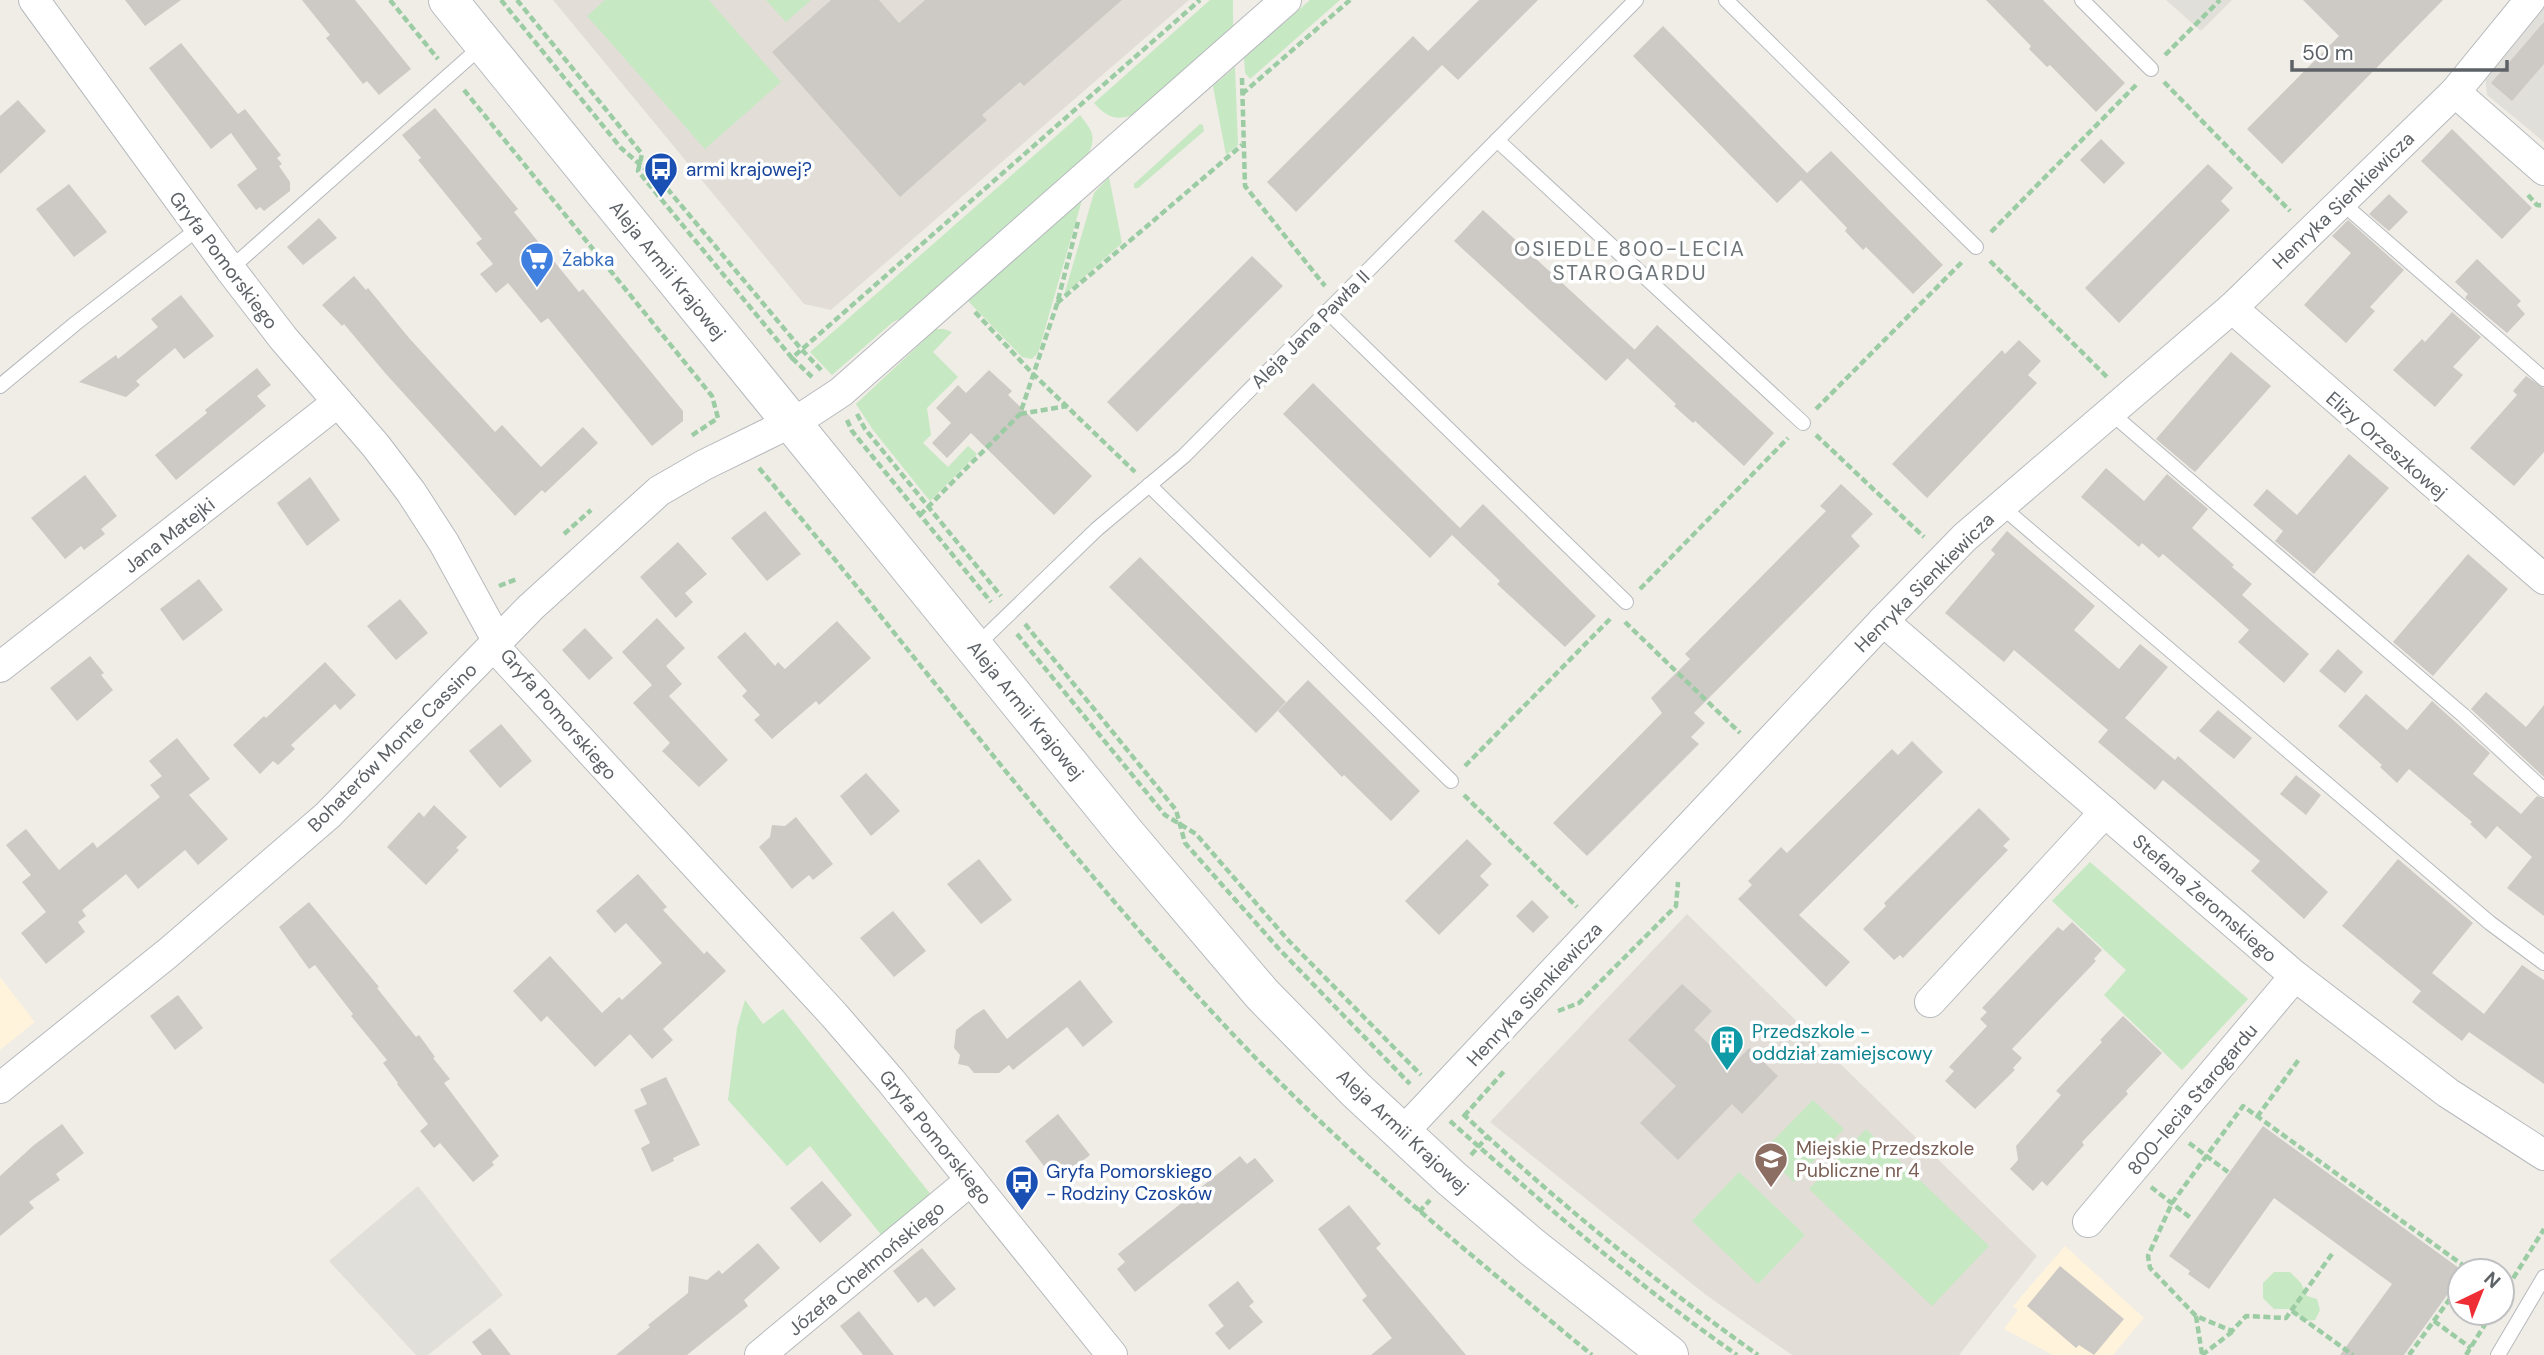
<svg xmlns="http://www.w3.org/2000/svg" width="2544" height="1355" font-family="'DM Sans',sans-serif">
	<rect width="100%" height="100%" fill="#f0ede6"/>
	<g fill="#fff3dc">
		<path d="M0,977L35,1022L0,1050Z"/>
		<path d="M2065,1246L2144,1318L2113,1355H2053L2004,1329L2018,1310L2013,1306Z"/>
	</g>
	<g fill="#e1dfda">
		<path d="M2166,0H2232L2201,31Z"/>
		<path d="M2544,4V142L2487,95L2485,76Z"/>
		<path d="M418,1186L503,1295L428,1355H416L329,1261Z"/>
	</g>
	<g fill="#e2ded7">
		<path d="M553,0H1189L831,310L804,304Z"/>
		<path d="M1687,914L2037,1256L1959,1355H1792L1706,1295L1490,1122Z"/>
	</g>
	<g fill="#c6e8c2">
		<path d="M605,0H709L781,82L705,149L587,16Z"/>
		<path d="M766,0H811L786,22Z"/>
		<path d="M1210,0H1233V28L1133,115C1115,121 1107,117 1094,103Z"/>
		<path d="M1310,0H1340L1250,79L1245,73L1244,58Z"/>
		<path d="M1235,67L1238,145L1226,155L1213,86Z"/>
		<path d="M1080,115C1092,131 1097,135 1088,155L900,319L893,322L832,375L810,352Z"/>
		<path d="M1200,124L1203,125L1204,131L1138,188H1134V184Z"/>
		<path d="M1109,177L1122,243L1064,295L1094,193Z"/>
		<path d="M1082,200L1038,353L1032,359L1022,357L968,301Z"/>
		<path d="M936,329H944L952,332L933,352L958,377L927,408L931,435L923,443L948,467L968,446L977,454L930,501L873,430L856,404Z"/>
		<path d="M2090,862L2248,999L2182,1070L2104,995L2126,970L2052,901Z"/>
		<path d="M745,1000L763,1024L783,1009L932,1196L882,1236L810,1146L787,1166L728,1100L737,1028Z"/>
		<path d="M1813,1100L1844,1129L1794,1182L1762,1152Z"/>
		<path d="M1866,1129L1989,1246L1932,1306L1809,1189Z"/>
		<path d="M1739,1172L1805,1235L1758,1284L1692,1221Z"/>
		<path d="M2274,1272H2290L2301,1283L2307,1296L2317,1299L2320,1310L2315,1320L2304,1321L2290,1309H2274L2263,1298V1283Z"/>
	</g>
	<g fill="#cdc9c5">
		<path d="M125,0H181L145,26Z"/>
		<path d="M302,0H355L411,69L379,95L367,81L363,84L344,60L326,38L330,35Z"/>
		<path d="M831,0H879L899,23L925,0H1122L1024,86L1020,82L982,115L987,120L900,197L772,52Z"/>
		<path d="M1479,0H1538L1458,80L1442,65L1296,212L1267,182L1413,36L1428,51Z"/>
		<path d="M1986,0H2043L2125,83L2096,112L2050,65L2047,67L2029,49L2031,46Z"/>
		<path d="M2303,0H2443L2282,164L2247,129L2339,36Z"/>
		<path d="M2544,22V64L2512,101L2491,83Z"/>
		<path d="M1663,26L1807,173L1831,151L1943,265L1913,294L1866,247L1863,250L1845,231L1847,228L1801,180L1777,203L1633,56Z"/>
		<path d="M181,43L238,114L245,109L281,155L277,158L282,164L279,166L290,182V191L264,211L260,207L256,210L237,185L257,169L231,133L211,149L149,68Z"/>
		<path d="M18,100L46,131L0,174V116Z"/>
		<path d="M435,108L518,209L514,212L579,292L583,289L683,411V421L652,446L548,318L541,323L508,283L496,293L480,274L493,264L476,243L482,239L418,160L421,158L402,135Z"/>
		<path d="M2452,129L2532,208L2502,239L2421,161Z"/>
		<path d="M2101,139L2125,163L2104,184L2080,160Z"/>
		<path d="M2208,164L2233,188L2221,201L2230,210L2119,323L2085,288Z"/>
		<path d="M69,184L107,232L74,257L36,209Z"/>
		<path d="M2389,194L2408,212L2389,231L2369,214Z"/>
		<path d="M1483,210L1635,350L1606,381L1454,241Z"/>
		<path d="M319,218L337,238L303,265L287,247Z"/>
		<path d="M2348,220L2404,270L2370,307L2375,311L2346,343L2304,305L2351,253L2332,236Z"/>
		<path d="M1252,256L1283,286L1137,432L1107,402Z"/>
		<path d="M2477,259L2521,301L2517,305L2525,314L2507,333L2465,298L2468,294L2455,282Z"/>
		<path d="M354,276L366,290L368,288L409,338L495,432L502,425L541,467L583,427L598,443L545,493L542,490L515,516L386,374L344,324L342,326L322,305Z"/>
		<path d="M181,295L214,336L184,359L175,348L136,381L140,385L126,397L79,382L116,355L118,359L158,327L151,319Z"/>
		<path d="M2452,312L2481,337L2453,367L2463,375L2435,407L2393,370L2422,339L2425,342Z"/>
		<path d="M1657,325L1774,433L1744,466L1695,421L1693,423L1674,406L1676,404L1627,358Z"/>
		<path d="M2019,340L2041,361L2028,375L2037,383L1927,498L1892,464L2002,350L2005,354Z"/>
		<path d="M2231,352L2271,386L2195,472L2156,439Z"/>
		<path d="M257,368L271,385L257,396L266,406L176,480L155,455L207,413L205,410Z"/>
		<path d="M989,370L1012,391L1008,395L1092,476L1054,515L971,433L947,458L932,443L951,423L936,408L958,385L966,393Z"/>
		<path d="M2526,376L2544,388V452L2514,486L2470,448L2517,395L2513,391Z"/>
		<path d="M1313,383L1460,528L1483,504L1596,616L1565,647L1497,584L1500,581L1452,535L1430,558L1283,414Z"/>
		<path d="M2349,454L2389,488L2314,574L2275,541L2283,531L2253,505L2267,489L2297,515Z"/>
		<path d="M2106,468L2144,501L2167,474L2208,509L2192,528L2234,565L2232,567L2252,584L2242,595L2309,654L2284,683L2238,642L2249,630L2217,601L2163,554L2159,558L2142,543L2139,547L2081,497Z"/>
		<path d="M85,475L117,516L101,529L105,534L84,550L81,546L65,559L31,518Z"/>
		<path d="M310,477L340,520L307,546L277,503Z"/>
		<path d="M1841,484L1873,514L1851,536L1860,546L1694,713L1705,723L1691,737L1699,744L1587,856L1553,823L1662,713L1651,698L1690,659L1685,654L1826,511L1820,506Z"/>
		<path d="M765,511L801,554L767,581L731,538Z"/>
		<path d="M2007,531L2095,606L2074,630L2119,669L2140,644L2168,667L2125,718L2175,760L2178,756L2328,892L2304,919L2251,871L2260,861L2163,780L2155,790L2098,742L2108,730L2014,650L2004,662L1945,613L1995,554L1991,550Z"/>
		<path d="M678,542L707,574L685,593L693,602L676,618L640,577Z"/>
		<path d="M2468,554L2508,589L2433,676L2393,642Z"/>
		<path d="M1140,557L1286,702L1256,733L1109,587Z"/>
		<path d="M199,579L223,610L183,641L160,609Z"/>
		<path d="M400,599L428,633L396,660L367,626Z"/>
		<path d="M657,618L685,648L666,666L682,684L669,696L728,760L699,787L662,751L670,743L633,703L652,685L622,652Z"/>
		<path d="M837,621L871,658L819,705L816,701L772,739L754,720L760,715L742,696L747,691L717,657L745,632L775,666L778,662L785,669Z"/>
		<path d="M585,628L613,658L589,680L562,650Z"/>
		<path d="M2338,649L2363,672L2345,693L2319,671Z"/>
		<path d="M90,656L104,673L101,675L113,690L77,721L50,688Z"/>
		<path d="M325,662L356,695L340,710L335,704L291,745L295,749L278,765L273,761L260,774L233,745L264,716L266,718Z"/>
		<path d="M1308,680L1420,791L1391,821L1344,775L1342,777L1278,711Z"/>
		<path d="M2486,692L2526,727L2544,705V777L2471,709Z"/>
		<path d="M2366,694L2407,730L2432,701L2490,753L2473,774L2521,814L2537,796L2544,799V916L2507,888L2532,857L2497,826L2486,839L2470,824L2472,822L2409,769L2397,783L2380,767L2382,765L2338,726Z"/>
		<path d="M2218,710L2252,738L2234,759L2199,731Z"/>
		<path d="M501,724L532,761L500,788L469,751Z"/>
		<path d="M177,738L210,779L189,795L228,839L198,865L185,850L138,889L126,874L82,910L86,916L78,922L85,932L46,964L21,933L46,912L22,882L31,875L6,845L26,829L59,870L93,842L97,848L160,797L150,785L162,776L149,761Z"/>
		<path d="M1912,741L1943,772L1799,915L1850,962L1826,987L1738,899L1752,885L1748,881L1781,847L1787,853L1892,749L1898,755Z"/>
		<path d="M866,773L900,811L871,836L840,796Z"/>
		<path d="M2296,775L2321,795L2306,815L2280,794Z"/>
		<path d="M434,805L467,837L456,848L459,850L426,885L387,847L419,812L424,817Z"/>
		<path d="M1979,808L2010,839L2003,846L2008,850L1903,958L1900,955L1894,960L1863,929L1886,906L1884,903Z"/>
		<path d="M796,817L833,864L813,880L809,875L792,889L759,847L770,837L772,825L785,826Z"/>
		<path d="M1467,839L1492,864L1480,876L1489,885L1439,935L1405,901Z"/>
		<path d="M979,859L1012,900L981,924L947,884Z"/>
		<path d="M2398,859L2473,923L2432,973L2484,1014L2522,965L2544,980V1084L2469,1032L2462,1041L2436,1021L2412,1002L2421,991L2342,926Z"/>
		<path d="M638,874L667,907L663,910L704,954L707,951L726,971L663,1029L673,1040L652,1059L630,1034L595,1067L547,1016L541,1022L513,991L550,956L602,1013L619,997L622,1000L662,963L626,923L615,933L596,911Z"/>
		<path d="M1532,900L1549,917L1533,933L1516,916Z"/>
		<path d="M309,902L379,987L377,988L416,1037L419,1035L435,1057L433,1058L450,1079L444,1083L499,1156L492,1162L494,1165L473,1182L440,1143L434,1148L420,1131L428,1124L397,1084L398,1083L383,1063L387,1060L351,1016L353,1014L315,965L309,969L279,927Z"/>
		<path d="M893,911L926,951L894,977L860,938Z"/>
		<path d="M2072,922L2102,950L2094,959L2096,961L2012,1049L2022,1058L2013,1068L2015,1070L1975,1109L1945,1081L1954,1071L1949,1067L1987,1026L1980,1019L1987,1012L1982,1008L2058,927L2063,931Z"/>
		<path d="M1080,980L1113,1022L1083,1047L1067,1027L1013,1070L1009,1065L999,1073H974L968,1066L958,1064L960,1055L954,1048L956,1030L973,1016L984,1009L1007,1039Z"/>
		<path d="M1682,984L1712,1011L1694,1030L1732,1066L1749,1048L1778,1076L1742,1114L1732,1104L1678,1160L1640,1123L1676,1086L1628,1040Z"/>
		<path d="M178,995L203,1028L175,1050L150,1016Z"/>
		<path d="M2123,1016L2162,1053L2126,1091L2128,1094L2082,1142L2084,1145L2047,1186L2042,1181L2033,1191L2010,1169L2018,1160L2016,1146L2061,1095L2056,1091L2102,1042L2100,1040Z"/>
		<path d="M666,1077L700,1145L673,1158L674,1161L652,1172L641,1148L650,1143L634,1110L647,1104L640,1089Z"/>
		<path d="M1058,1114L1090,1155L1056,1182L1025,1141Z"/>
		<path d="M62,1124L84,1153L56,1174L60,1180L29,1202L34,1208L0,1236V1176L34,1145Z"/>
		<path d="M2263,1126L2463,1271H2460V1277L2404,1355H2340L2392,1284L2274,1198L2209,1289L2188,1274L2190,1271L2169,1256Z"/>
		<path d="M1240,1156L1247,1164L1255,1158L1274,1181L1135,1292L1117,1269L1125,1262L1118,1254Z"/>
		<path d="M822,1181L852,1215L820,1243L790,1208Z"/>
		<path d="M1349,1205L1381,1244L1376,1248L1466,1355H1371L1392,1338L1362,1300L1367,1296L1318,1229Z"/>
		<path d="M758,1243L780,1268L744,1300L748,1306L687,1355H616L650,1327L648,1325L688,1293L689,1276L707,1280L719,1270L722,1274Z"/>
		<path d="M922,1248L956,1289L934,1307L926,1297L918,1303L893,1271Z"/>
		<path d="M2060,1266L2124,1319L2094,1355L2079,1345L2076,1348L2027,1306Z"/>
		<path d="M1238,1281L1254,1302L1249,1306L1263,1322L1229,1350L1215,1333L1224,1326L1208,1305Z"/>
		<path d="M859,1311L894,1355H863L840,1326Z"/>
		<path d="M490,1328L511,1355H482L472,1342Z"/>
	</g>
	<g fill="none" stroke-linecap="round" stroke-linejoin="round">
		<g stroke="#b6b9bd" stroke-width="16">
			<g id="lane">
				<path d="M1726,0L1976,247"/>
				<path d="M2082,0L2151,69"/>
				<path d="M1497,140L1803,423"/>
				<path d="M2341,202L2544,379"/>
				<path d="M230,269L483,45"/>
				<path d="M1327,311L1626,602"/>
				<path d="M0,386L76,323L199,228"/>
				<path d="M2111,413L2463,715L2544,790"/>
				<path d="M1149,485L1451,781"/>
				<path d="M2001,506L2490,923L2544,963"/>
				<path d="M975,647L1097,529L1184,456L1636,0"/>
				<path d="M2498,1355L2544,1277"/>
			</g>
		</g>
		<g stroke="#b6b9bd" stroke-width="32">
			<g id="street">
				<path d="M34,0L230,269L283,338L376,446L411,492L444,543L497,640L501,654L834,1015L891,1081L1112,1355"/>
				<path d="M2455,92L2544,170"/>
				<path d="M2232,308L2544,579"/>
				<path d="M1883,621L2295,976L2448,1093L2544,1155"/>
				<path d="M0,667L338,402"/>
				<path d="M1930,1002L2105,812"/>
				<path d="M0,1088L168,953L328,815L531,607L659,491L704,465L806,415L841,392L1286,0"/>
				<path d="M1403,1132L1883,621L1965,537L2232,308L2455,92L2530,0"/>
				<path d="M2088,1222L2295,976"/>
				<path d="M760,1355L971,1180"/>
			</g>
		</g>
		<g stroke="#b7bbc0" stroke-width="40">
			<path id="secondary" d="M448,0L1126,834L1262,994L1356,1090L1451,1178L1532,1247L1669,1355"/>
		</g>
		<g stroke="#9bcca4" stroke-width="4.5" stroke-dasharray="7 3.5" stroke-linecap="butt">
			<path d="M390,0L438,59"/>
			<path d="M501,0L621,148L665,186L802,350L823,372"/>
			<path d="M517,0L642,154L638,171L792,358L1200,0"/>
			<path d="M2165,55L2220,0"/>
			<path d="M1242,78L1245,186L1325,286"/>
			<path d="M2164,82L2290,211"/>
			<path d="M464,90L712,396L718,418L691,436"/>
			<path d="M1242,94L1350,0"/>
			<path d="M2528,195L2537,205L2544,206"/>
			<path d="M1991,232L2137,84"/>
			<path d="M1990,261L2108,378"/>
			<path d="M1057,303L1242,145"/>
			<path d="M975,312L1032,373L1135,472"/>
			<path d="M792,358L812,377"/>
			<path d="M1816,409L1963,261"/>
			<path d="M857,414L865,429L1001,596"/>
			<path d="M1020,414L1067,406"/>
			<path d="M847,420L852,431L877,462L991,602"/>
			<path d="M1816,435L1924,537"/>
			<path d="M759,468C916,654 1061,851 1227,1028C1339,1148 1466,1251 1592,1355"/>
			<path d="M920,515L1020,414L1057,304L1078,222"/>
			<path d="M564,534L591,510"/>
			<path d="M499,586L517,579"/>
			<path d="M1640,589L1788,438"/>
			<path d="M1625,622L1740,733"/>
			<path d="M1025,624L1176,810L1185,843L1279,949L1410,1084"/>
			<path d="M1017,634L1165,815L1196,834L1288,940L1421,1075"/>
			<path d="M1465,766L1611,618"/>
			<path d="M1464,795L1577,907"/>
			<path d="M1558,1011L1579,1003L1676,906L1678,882"/>
			<path d="M1463,1114C1556,1201 1654,1281 1758,1355"/>
			<path d="M1464,1116L1506,1069"/>
			<path d="M2257,1117L2300,1058"/>
			<path d="M1450,1121C1542,1203 1636,1284 1737,1355"/>
			<path d="M2189,1143L2228,1172"/>
			<path d="M1471,1155L1487,1137"/>
			<path d="M2151,1187L2192,1219"/>
			<path d="M1419,1212L1430,1200"/>
			<path d="M2332,1254L2286,1318L2246,1316L2232,1331L2196,1316L2150,1268L2148,1256L2172,1203L2243,1106L2471,1271"/>
			<path d="M2502,1296L2544,1229"/>
			<path d="M2292,1311L2353,1355"/>
			<path d="M2196,1316L2202,1354"/>
			<path d="M2434,1321L2471,1348"/>
			<path d="M2202,1355L2232,1332"/>
			<path d="M2409,1355L2460,1285"/>
			<path d="M2466,1355L2492,1313"/>
		</g>
		<use href="#lane" stroke="#fff" stroke-width="14"/>
		<use href="#street" stroke="#fff" stroke-width="30"/>
		<use href="#secondary" stroke="#fff" stroke-width="38"/>
	</g>
	<defs>
		<g id="bus-pin" transform="scale(1.75)"><path d="M0 17L-7.5 6A9.5 9.5 0 1 1 7.5 6Z" fill="#1a4fb4" stroke="#fff"/><path d="M-5-6H5V4H4V6H2V4H-2V6H-4V4H-5ZM-3.5-4V0h7V-4ZM-3.5 1.2v1.5H-2V1.2ZM2 1.2v1.5H3.5V1.2Z" fill="#fff"/></g>
		<g id="supermarket-pin" transform="scale(1.75)"><path d="M0 17L-7.5 6A9.5 9.5 0 1 1 7.5 6Z" fill="#3f7fe0" stroke="#fff"/><path d="M-6-5.5h2.5l.6 2H6L4.5 2H-2.5L-4.4-4H-6ZM-1.5 3.2a1.3 1.3 0 1 0 .1 0ZM3 3.2a1.3 1.3 0 1 0 .1 0Z" fill="#fff"/></g>
		<g id="building-pin" transform="scale(1.75)"><path d="M0 17L-7.5 6A9.5 9.5 0 1 1 7.5 6Z" fill="#0f9aa8" stroke="#fff"/><path d="M-4-6H4V6H1V3H-1V6H-4ZM-2.5-4.3h1.7v1.8h-1.7ZM.8-4.3h1.7v1.8H.8ZM-2.5-1h1.7V.8h-1.7ZM.8-1h1.7V.8H.8Z" fill="#fff"/></g>
		<g id="school-pin" transform="scale(1.75)"><path d="M0 17L-7.5 6A9.5 9.5 0 1 1 7.5 6Z" fill="#8d6e63" stroke="#fff"/><path d="M0-5L7-2L0 1L-7-2ZM-4 1L0 2.5L4 1V4Q0 6-4 4Z" fill="#fff"/></g>
	</defs>
	<g fill-rule="evenodd">
		<use href="#bus-pin" x="661" y="169"/>
		<use href="#supermarket-pin" x="537" y="259"/>
		<use href="#building-pin" x="1727" y="1042"/>
		<use href="#school-pin" x="1771" y="1159"/>
		<use href="#bus-pin" x="1022" y="1182"/>
	</g>
	<g text-anchor="middle" stroke-width="7" stroke-linejoin="round" paint-order="stroke">
		<g font-size="19" fill="#164399" stroke="#fff" text-anchor="start">
			<text x="686" y="176">armi krajowej?</text>
			<text x="1046" y="1178">Gryfa Pomorskiego<tspan x="1046" dy="22">- Rodziny Czosków</tspan></text>
		</g>
		<g font-size="19" fill="#5d6267" stroke="#fff">
			<text transform="translate(2343 200) rotate(-44)" y="7">Henryka Sienkiewicza</text>
			<text transform="translate(224 260) rotate(53)" y="7">Gryfa Pomorskiego</text>
			<text transform="translate(668 270) rotate(51)" y="7">Aleja Armii Krajowej</text>
			<text transform="translate(1310 329) rotate(-45)" y="7">Aleja Jana Pawła II</text>
			<text transform="translate(2387 445) rotate(41)" y="7">Elizy Orzeszkowej</text>
			<text transform="translate(169 535) rotate(-38)" y="7">Jana Matejki</text>
			<text transform="translate(1924 582) rotate(-45)" y="7">Henryka Sienkiewicza</text>
			<text transform="translate(1026 710) rotate(51)" y="7">Aleja Armii Krajowej</text>
			<text transform="translate(559 714) rotate(49)" y="7">Gryfa Pomorskiego</text>
			<text transform="translate(392 747) rotate(-45)" y="7">Bohaterów Monte Cassino</text>
			<text transform="translate(2205 898) rotate(41)" y="7">Stefana Żeromskiego</text>
			<text transform="translate(1534 994) rotate(-47)" y="7">Henryka Sienkiewicza</text>
			<text transform="translate(2192 1099) rotate(-50)" y="7">800-lecia Starogardu</text>
			<text transform="translate(1403 1131) rotate(43)" y="7">Aleja Armii Krajowej</text>
			<text transform="translate(936 1137) rotate(51)" y="7">Gryfa Pomorskiego</text>
			<text transform="translate(866 1268) rotate(-40)" y="7">Józefa Chełmońskiego</text>
		</g>
		<g font-size="19" fill="#366cbe" stroke="#fff" text-anchor="start">
			<text x="562" y="266">Żabka</text>
		</g>
		<g font-size="19" fill="#0d838f" stroke="#fff" text-anchor="start">
			<text x="1752" y="1038">Przedszkole -<tspan x="1752" dy="22">oddział zamiejscowy</tspan></text>
		</g>
		<g font-size="19" fill="#785e54" stroke="#fff" text-anchor="start">
			<text x="1796" y="1155">Miejskie Przedszkole<tspan x="1796" dy="22">Publiczne nr 4</tspan></text>
		</g>
		<g font-size="21" letter-spacing="2" fill="#6e7579" stroke="#fff">
			<text x="1630" y="256">OSIEDLE 800-LECIA<tspan x="1630" dy="24">STAROGARDU</tspan></text>
		</g>
	</g>
	<g transform="translate(2481 1292) rotate(43)"><circle r="33" fill="#ffffff" stroke="#bec0c2" stroke-width="2"/>
	<path d="M0-5L12 26L0 18L-12 26Z" fill="#ef2d34"/>
	<text y="-10" font-size="19" font-weight="bold" text-anchor="middle" fill="#5d6267">N</text>
	</g>
	<path d="M2292 60v10h215v-10" fill="none" stroke="#5d6267" stroke-width="3.5"/>
	<text x="2302" y="60" font-size="21" fill="#5d6267" stroke="#ffffff" stroke-width="5" paint-order="stroke">50 m</text>
</svg>
